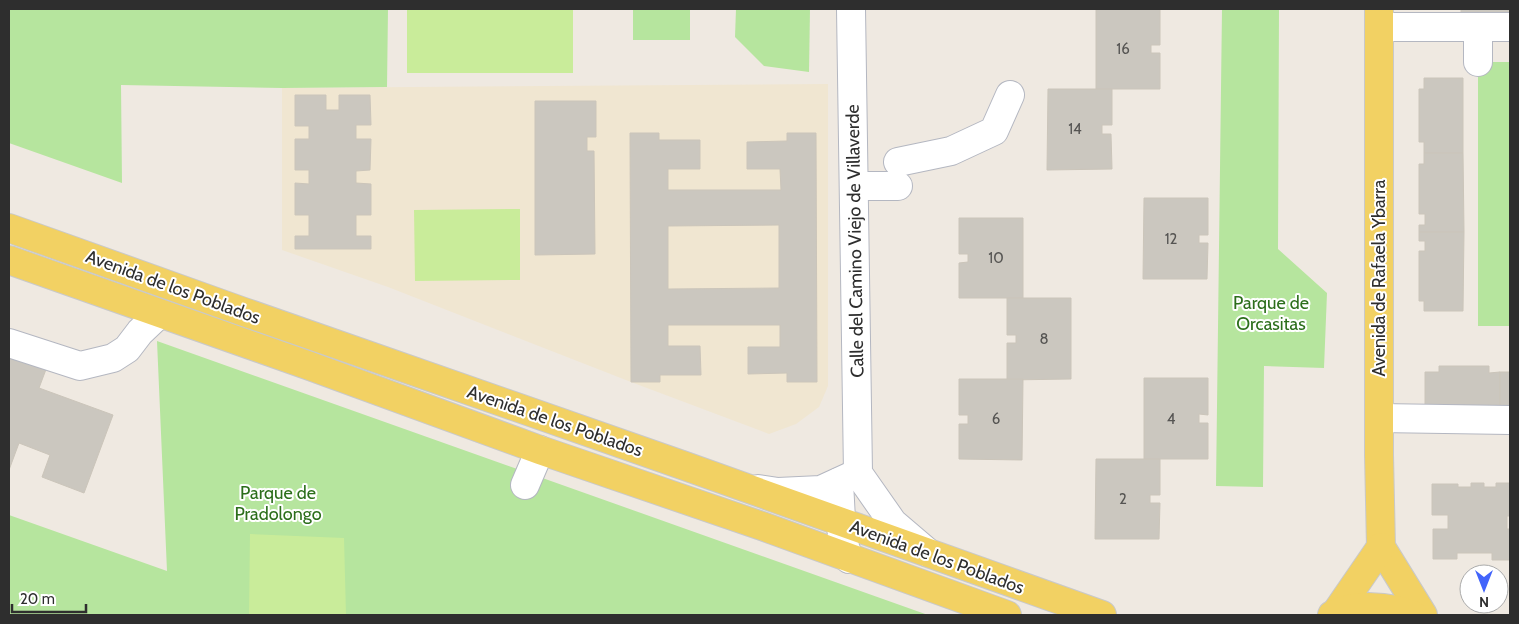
<svg xmlns="http://www.w3.org/2000/svg" width="1519" height="624" font-family="Cabin,sans-serif">
	<rect width="100%" height="100%" fill="#efe9e1"/>
	<path fill="#f0e6d1" d="M828,84V386L819,407L796,424L769,434L631,382L388,287L282,250V88Z"/>
	<g fill="#b6e59e">
		<path d="M9,9H388L387,87L282,88L121,85L122,183L9,143Z"/>
		<rect x="633" y="9" width="57" height="31"/>
		<path d="M736,9H810L809,72L764,66L735,37Z"/>
		<path d="M1222,9H1279L1278,249L1327,293L1324,368L1264,366L1263,487L1216,486Z"/>
		<rect x="1478" y="62" width="32" height="264"/>
		<path d="M157,341L928,615H9V515L167,571Z"/>
	</g>
	<g fill="#c9ec9a">
		<rect x="407" y="9" width="166" height="64"/>
		<path d="M520,209V280L415,281L414,210Z"/>
		<path d="M250,534L344,538L346,615H249Z"/>
	</g>
	<g fill="#cbc7bf" stroke="#cbc5ba" fill-rule="evenodd">
		<path d="M1096,9H1160V45H1151V53H1160V89H1096Z"/>
		<rect x="1461" y="9" width="49" height="15"/>
		<path d="M1424,78H1463V153H1424V142H1419V89H1424Z"/>
		<path d="M1048,89H1112V125H1102V134H1111L1112,169L1047,170Z"/>
		<path d="M295,95H326V110H339V95H370L371,125H356V139H371L370,170L356,171V183L371,184V215H356V236H371V249H295V236H309V215H295V183L309,184V170H295V139H309V126H295Z"/>
		<path d="M535,101H596V137H587V151H594L595,254L535,255Z"/>
		<path d="M630,133H659V140H700V169H668V190H781L780,169H747V142L787,141V133H816L817,382H787V373L748,374V347H780V325H668V346H700L701,375H660V382H631ZM779,225V288L668,289V226Z"/>
		<path d="M1424,153H1463L1464,232H1419V225H1425V214H1419V164H1424Z"/>
		<path d="M1144,198H1208V235H1199V243H1208L1207,279H1143Z"/>
		<path d="M959,218H1023V298H959V263L968,262V254H959Z"/>
		<path d="M1419,232H1464L1463,311H1424V301H1419V251H1425V241H1419Z"/>
		<path d="M1007,298H1071V379L1007,380V343H1016V335H1007Z"/>
		<path d="M9,331L54,348L39,388L113,415L84,493L42,477L50,455L19,443L9,470Z"/>
		<path d="M1439,366H1489V373L1500,372V409H1425V372H1439Z"/>
		<rect x="1500" y="372" width="10" height="37"/>
		<path d="M1144,378H1208V415L1199,414V423H1208V459H1144Z"/>
		<path d="M959,379H1023L1022,460L959,459V424H968V415H959Z"/>
		<path d="M1096,459H1160V495H1150V503H1160L1159,539H1095Z"/>
		<path d="M1471,483H1484V487H1496V483H1510V516H1507V529H1510V560H1492V553H1457V559H1433V529H1448V515H1432V484H1458V487H1471Z"/>
	</g>
	<g fill="none" stroke-linecap="round" stroke-linejoin="round">
		<g stroke="#b4b7c1" stroke-width="30">
			<g id="minor">
				<path d="M851,9L858,473L893,523L927,552"/>
				<path d="M1379,27H1510"/>
				<path d="M1478,27V62"/>
				<path d="M898,162L951,151L994,131L1010,95"/>
				<path d="M854,186H898"/>
				<path d="M9,343L80,366L113,358L127,349L140,332L159,314"/>
				<path d="M1379,418L1510,420"/>
				<path d="M839,482L842,538L849,559"/>
				<path d="M525,485L540,450"/>
				<path d="M758,489L778,492L821,490L858,473"/>
			</g>
		</g>
		<g stroke="#c9c9c9" stroke-width="30">
			<g id="major">
				<path d="M1379,9V455L1381,547L1423,615"/>
				<path d="M9,228L244,312L685,466L1102,615"/>
				<path d="M9,260L310,366L540,450L762,526L1007,615"/>
				<path d="M1335,614L1381,547"/>
				<path d="M1332,615C1356,603 1389,606 1413,615"/>
			</g>
		</g>
		<use href="#minor" stroke="#fff" stroke-width="28"/>
		<use href="#major" stroke="#f2d163" stroke-width="28"/>
	</g>
	<g text-anchor="middle" stroke-width="4" stroke-linejoin="round" paint-order="stroke">
		<g font-size="15" fill="#555452">
			<text x="1123" y="54">16</text>
			<text x="1075" y="134">14</text>
			<text x="1171" y="244">12</text>
			<text x="996" y="263">10</text>
			<text x="1044" y="344">8</text>
			<text x="996" y="424">6</text>
			<text x="1171" y="424">4</text>
			<text x="1123" y="504">2</text>
		</g>
		<g font-size="18" fill="#2e2e2e" stroke="#fff">
			<text transform="translate(855 241) rotate(-91)" y="6">Calle del Camino Viejo de Villaverde</text>
			<text transform="translate(1379 278) rotate(-90)" y="6">Avenida de Rafaela Ybarra</text>
			<text transform="translate(173 287) rotate(20)" y="6">Avenida de los Poblados</text>
			<text transform="translate(555 421) rotate(19)" y="6">Avenida de los Poblados</text>
			<text transform="translate(937 557) rotate(20)" y="6">Avenida de los Poblados</text>
		</g>
		<g font-size="18" fill="#2c6e1b" stroke="#fff">
			<text x="1271" y="309">Parque de<tspan x="1271" dy="21">Orcasitas</tspan></text>
			<text x="278" y="499">Parque de<tspan x="278" dy="21">Pradolongo</tspan></text>
		</g>
	</g>
	<rect width="1519" height="624" fill="none" stroke="#2e2e2e" stroke-width="20"/>
	<g transform="translate(1484 589) rotate(180)"><circle r="24" fill="#ffffff" stroke="#ababab"/>
	<path d="M0-4L9 19L0 12L-9 19Z" fill="#4264fb"/>
	<text y="-8" font-size="14" font-weight="bold" text-anchor="middle" fill="#2e2e2e">N</text>
	</g>
	<path d="M12 604v8h74v-8" fill="none" stroke="#2e2e2e" stroke-width="2.5"/>
	<text x="20" y="604" font-size="15" fill="#2e2e2e" stroke="#ffffff" stroke-width="4" paint-order="stroke">20 m</text>
</svg>
